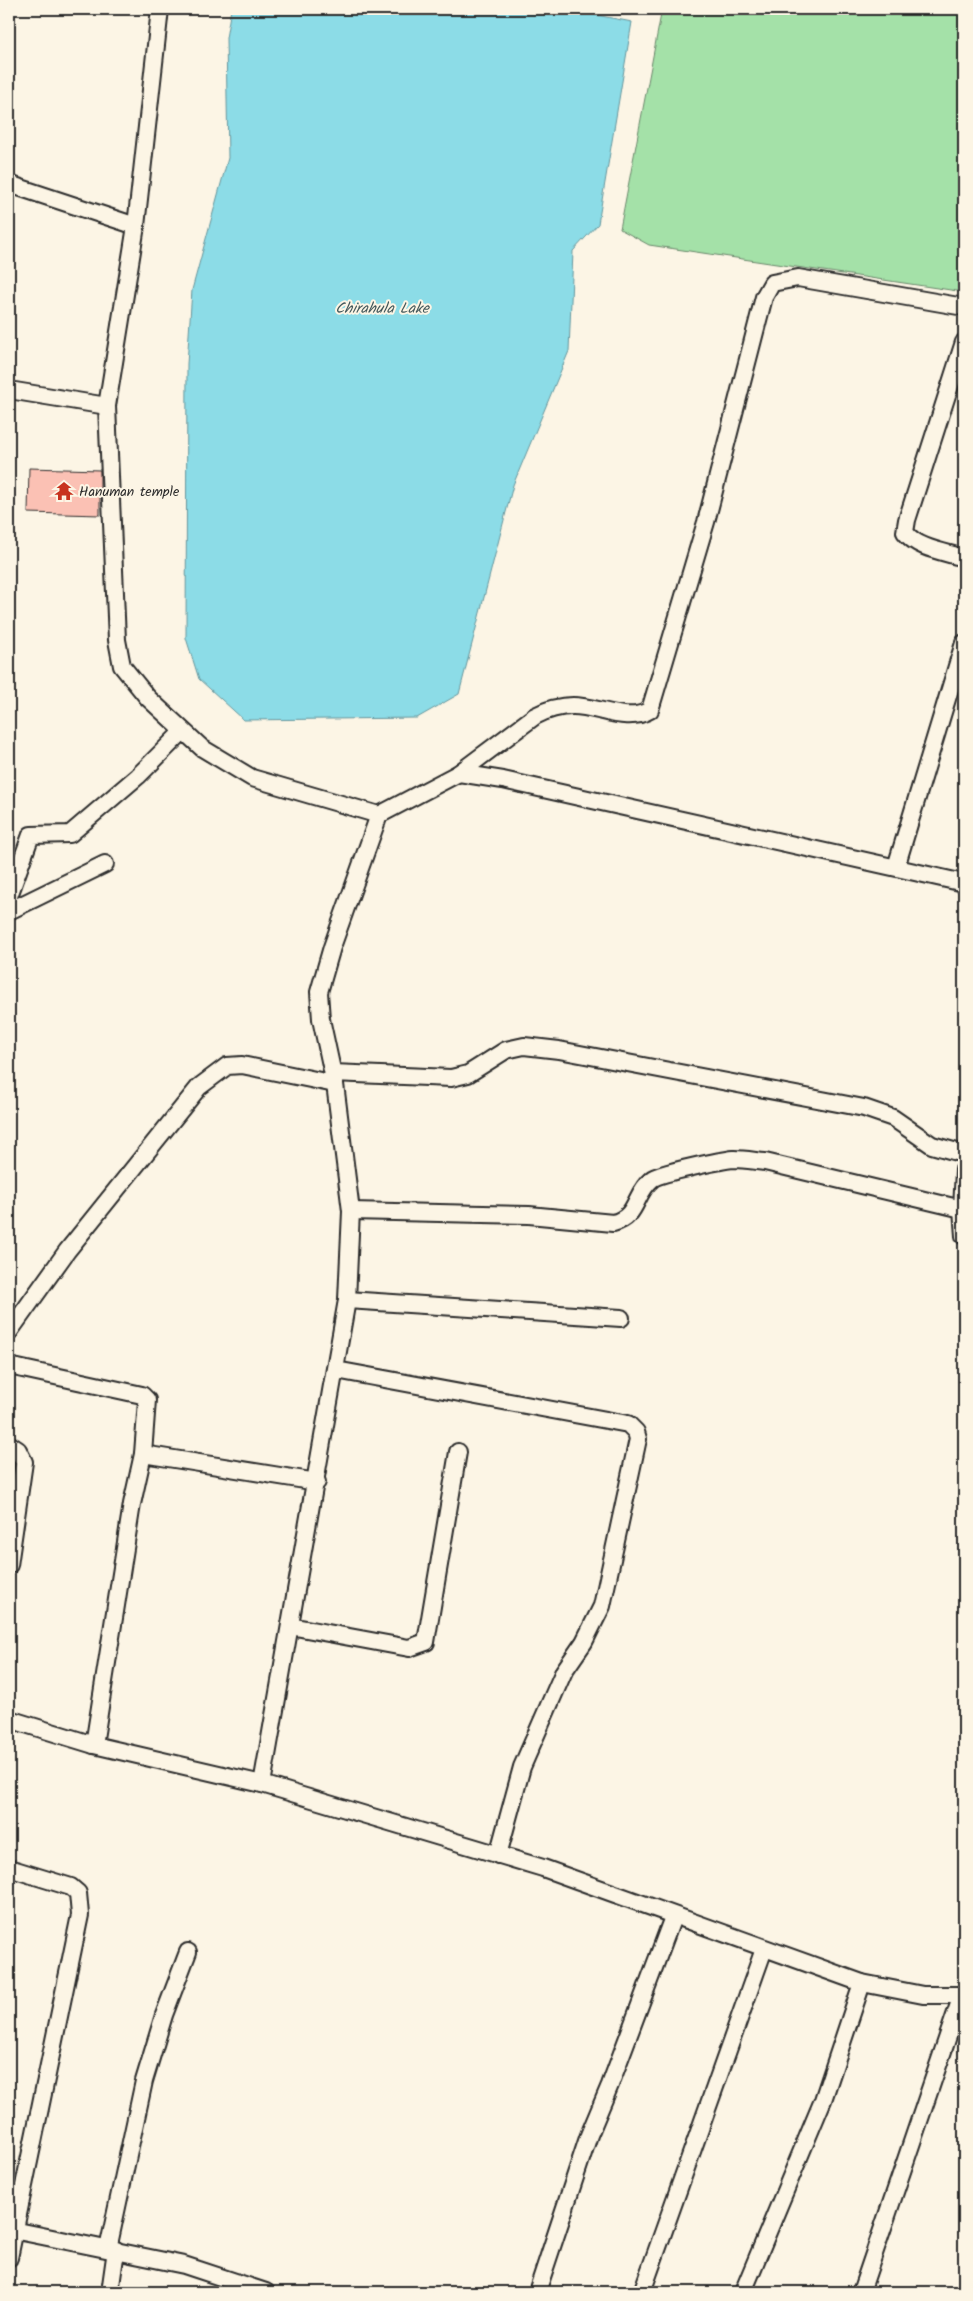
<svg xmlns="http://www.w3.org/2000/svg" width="973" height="2301" font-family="Kalam,sans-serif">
	<rect width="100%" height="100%" fill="#fcf5e5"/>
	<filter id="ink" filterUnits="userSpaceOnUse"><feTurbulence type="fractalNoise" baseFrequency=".02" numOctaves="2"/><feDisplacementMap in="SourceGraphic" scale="10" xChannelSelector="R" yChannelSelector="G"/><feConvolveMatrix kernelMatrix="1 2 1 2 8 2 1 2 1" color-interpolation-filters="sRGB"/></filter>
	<g filter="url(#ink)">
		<path fill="#a4e1a8" stroke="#68866a" d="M662,9H964V292L649,245L620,229Z"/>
		<path fill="#8cdce7" stroke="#65959c" d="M231,9H565L632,22L598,224L573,251L569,351L513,485L459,694L417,718L244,720L199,679L186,638L187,364L192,290L228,158L226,38Z"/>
		<path fill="#fbc1b4" stroke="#2b2b2b" d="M29,468L100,470V515L28,513Z"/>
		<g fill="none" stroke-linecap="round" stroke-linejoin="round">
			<g stroke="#2b2b2b" stroke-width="20">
				<g id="street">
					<path d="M9,184L136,226"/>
					<path d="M964,342L907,520L905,532C917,549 946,552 964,558"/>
					<path d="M9,390L107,406L136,226L160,9"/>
					<path d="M107,406L117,640L122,666L148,698L202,748L252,778L379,815"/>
					<path d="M459,773L503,780L964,883"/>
					<path d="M896,867L964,643"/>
					<path d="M9,896L31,835L70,834L138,776L183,731"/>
					<path d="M9,911L105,864"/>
					<path d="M333,1073L451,1078L468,1074L506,1050L524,1046L559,1050L864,1108L893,1118L932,1145L964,1154"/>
					<path d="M964,1170L962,1209L964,1236"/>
					<path d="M351,1211L529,1215L613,1223C639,1216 633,1195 652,1179C659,1173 723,1160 734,1159C744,1159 755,1161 765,1162L962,1209"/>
					<path d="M347,1300L621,1318"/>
					<path d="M9,1332L67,1251L199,1087L227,1066L242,1065L335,1084"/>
					<path d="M9,1366L142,1395L147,1400L143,1454"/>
					<path d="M336,1370L628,1424L636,1432L638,1439L602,1606L584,1642L564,1671L522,1767L498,1855"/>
					<path d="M9,1444L18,1450L24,1462L9,1565"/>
					<path d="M290,1626L409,1648L426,1642L458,1452"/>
					<path d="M9,1719L94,1745L262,1784L543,1868L862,1983L923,1995H964"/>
					<path d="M94,1745L132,1504L143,1454L317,1482"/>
					<path d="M262,1784L347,1300L351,1211L335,1084L321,1019L319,992L332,947L379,815L459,773L535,716C546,710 560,706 573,706C598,706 627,724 650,710L706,522L764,297L772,283L798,278L964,307"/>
					<path d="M9,1868L71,1887L78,1893L80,1915L9,2258"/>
					<path d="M13,2230L184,2265L266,2292"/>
					<path d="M108,2249L144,2081L164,2015L188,1952"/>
					<path d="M110,2292L116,2250"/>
					<path d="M537,2292L589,2135L610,2085L673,1917"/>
					<path d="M642,2292L764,1949"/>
					<path d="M743,2292L823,2100L862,1983"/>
					<path d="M861,2292L962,1995"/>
				</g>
			</g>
			<use href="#street" stroke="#fcf5e5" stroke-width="16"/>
		</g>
	</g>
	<defs>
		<g id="temple-bare" transform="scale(1.5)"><path d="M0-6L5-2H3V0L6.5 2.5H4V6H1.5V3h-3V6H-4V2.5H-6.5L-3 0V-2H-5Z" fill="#c8321e" stroke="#fcf5e5" stroke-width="2.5" paint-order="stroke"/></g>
	</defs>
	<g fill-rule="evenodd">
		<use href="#temple-bare" x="64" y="491"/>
	</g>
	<g text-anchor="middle" stroke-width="4" stroke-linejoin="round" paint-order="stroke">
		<g font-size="14" fill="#2b2b2b" stroke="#fcf5e5" text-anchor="start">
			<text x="79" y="496">Hanuman temple</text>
		</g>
		<g font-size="15" font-style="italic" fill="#43575a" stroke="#fcf5e5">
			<text x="382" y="313">Chirahula Lake</text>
		</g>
	</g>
	<rect width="973" height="2301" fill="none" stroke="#fcf5e5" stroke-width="30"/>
	<rect x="15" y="15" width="943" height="2271" fill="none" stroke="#2b2b2b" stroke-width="2" filter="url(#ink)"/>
</svg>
